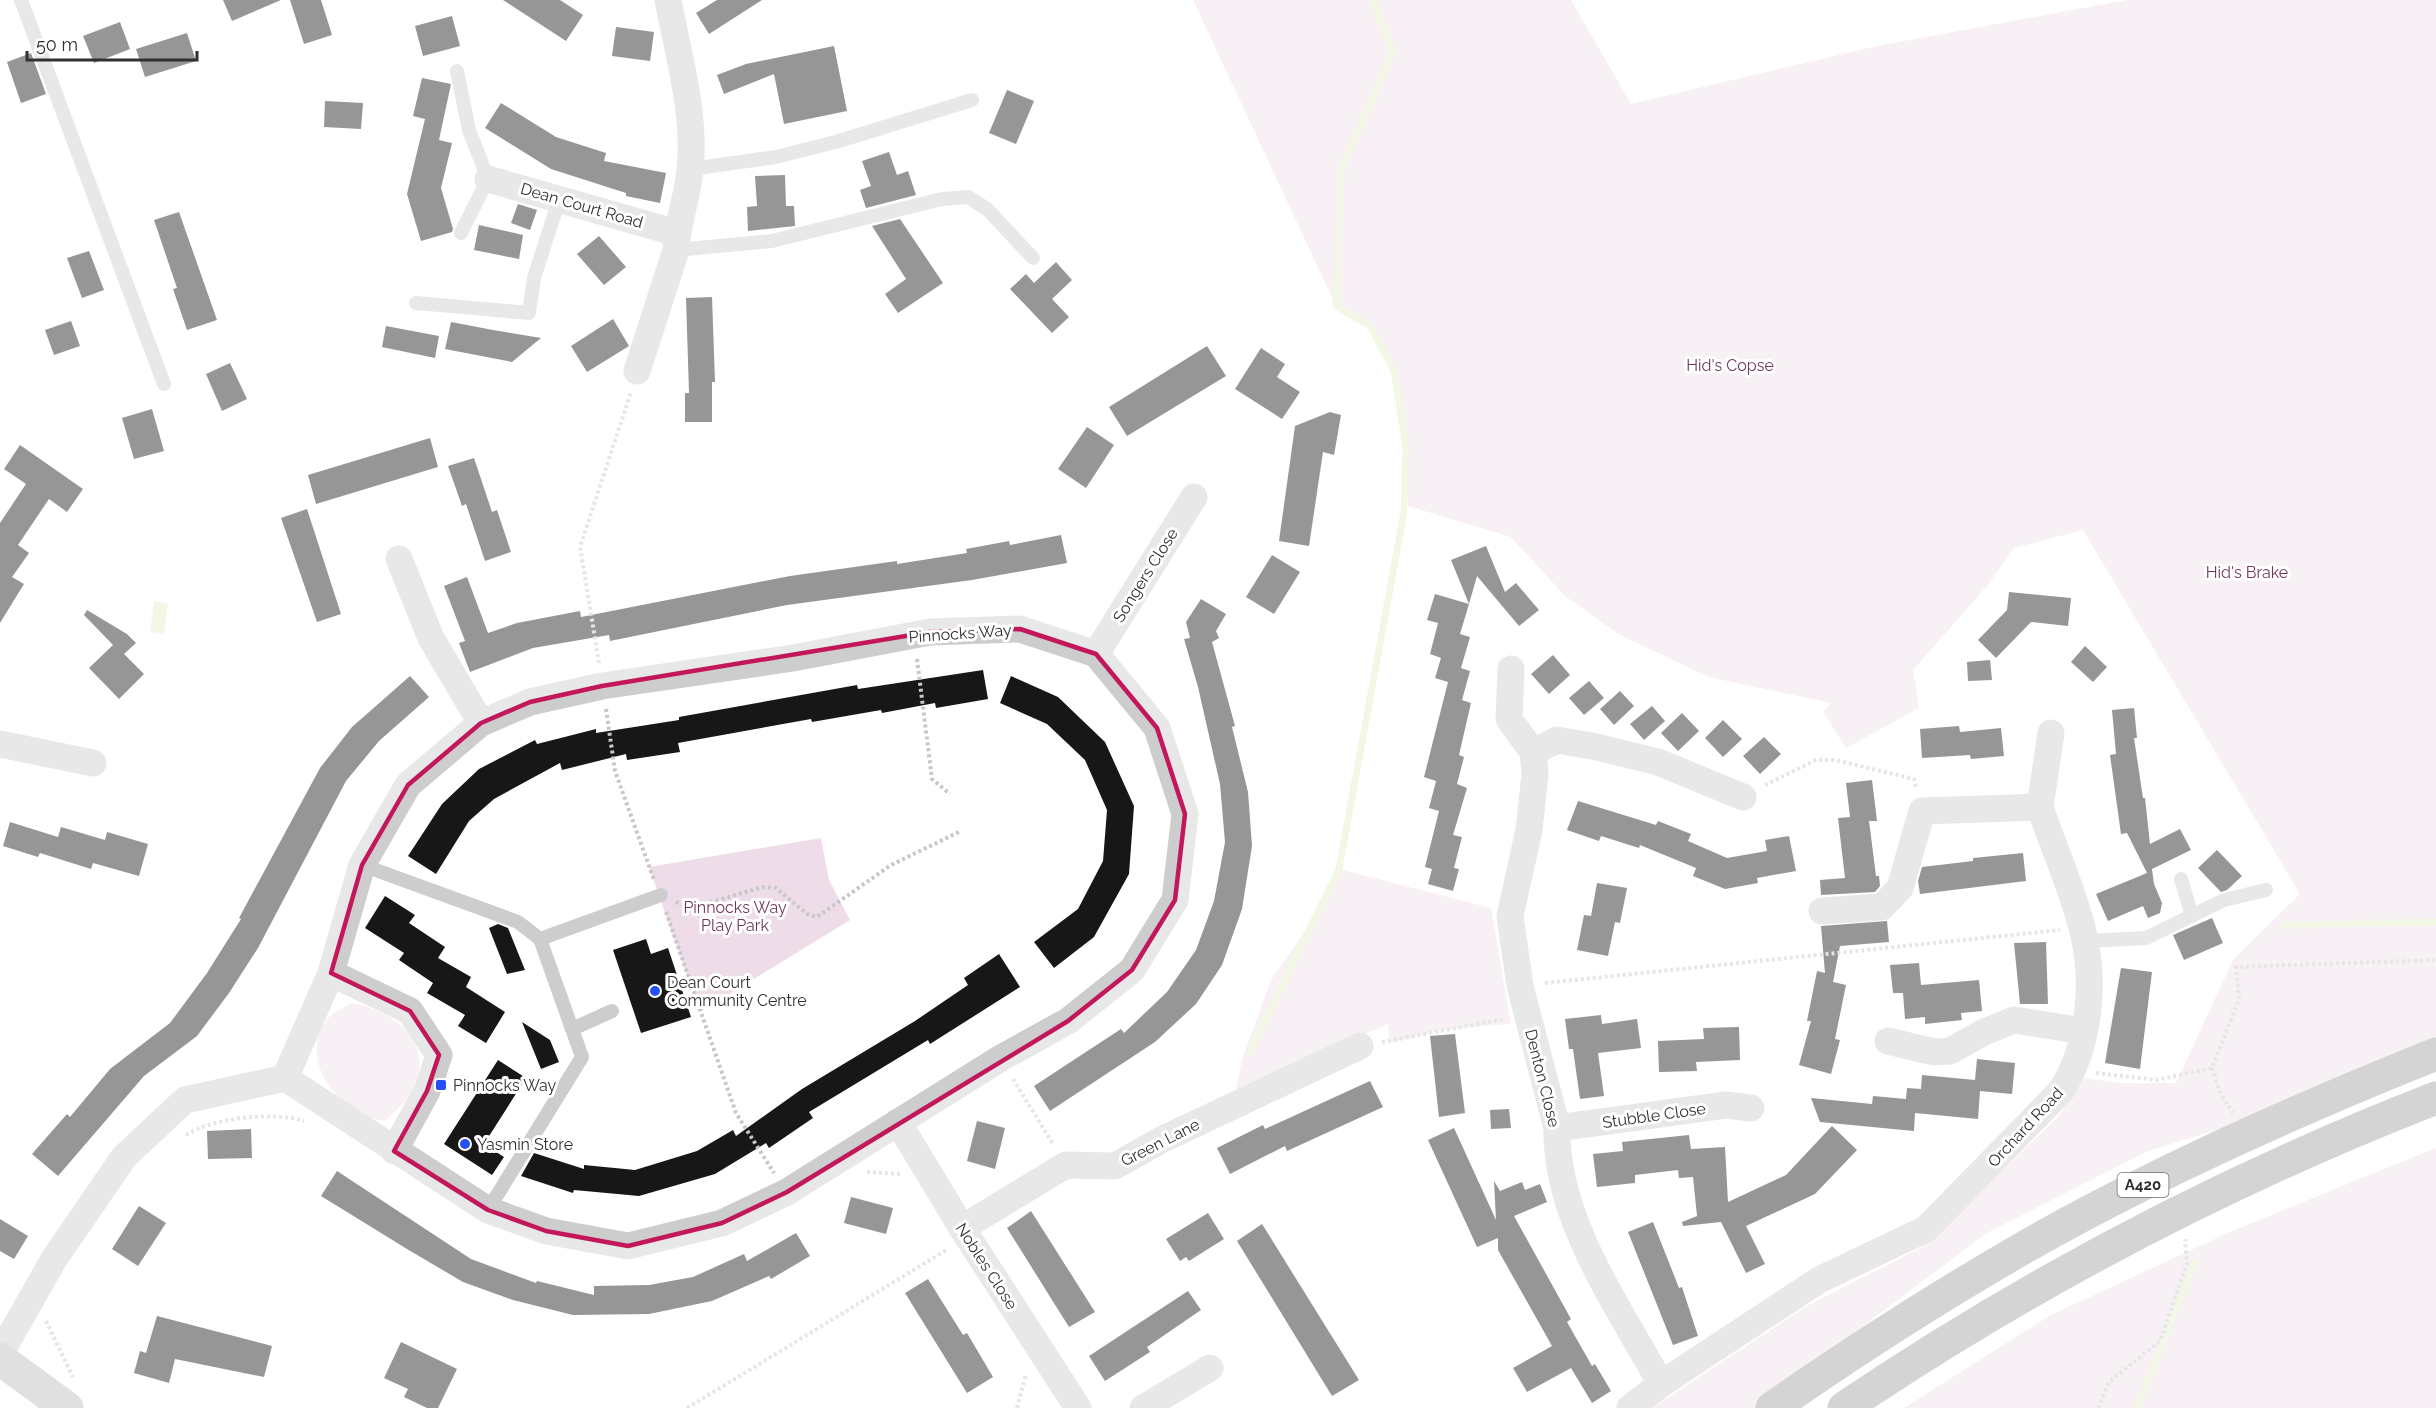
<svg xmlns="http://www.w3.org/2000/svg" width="2436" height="1408" font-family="Raleway,sans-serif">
	<rect width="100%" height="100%" fill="#fff"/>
	<g fill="#eedde8">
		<path d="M1193,0H1571L1631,104L1877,46L2127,0H2436V1046L2266,1115L2148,1151L1985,1234L1755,1408H1652L1807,1306L1924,1246L2059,1116L2082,1078L2122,1083H2176L2233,960L2300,894L2083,530L2014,548L1987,586L1913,670L1919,708L1846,748L1823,712L1831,703L1709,677L1620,635L1565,596L1511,537L1408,506C1406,447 1407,378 1371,328C1364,319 1346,312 1336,306Z"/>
		<path d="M821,838L829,880L850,920L700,1012L649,867Z"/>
		<path d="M1339,869L1491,908L1511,1024L1447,1029L1390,1043L1388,1024L1236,1090L1242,1060L1271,980L1315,917Z"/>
		<path d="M352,1003C423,1018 445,1075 384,1121C340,1116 295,1059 328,1018C334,1012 345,1007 352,1003Z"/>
		<path d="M2436,1148V1408H1904L2049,1316L2232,1231Z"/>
	</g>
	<path fill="#e5efc8" d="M154,601L168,603L164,634L150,632Z"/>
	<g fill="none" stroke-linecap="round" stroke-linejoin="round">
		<g stroke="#e5efc8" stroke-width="7">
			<path d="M2283,925L2436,922"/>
			<path d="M1250,1052L1339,869L1404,512L1406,447L1394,371L1370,326L1336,306L1341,170L1393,52L1373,0"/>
			<path d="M2137,1408L2195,1262"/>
		</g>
	</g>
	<g fill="#171717">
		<path d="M223,0H281L232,21Z"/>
		<path d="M290,0H321L332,35L304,44Z"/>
		<path d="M503,0H560L583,15L566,41Z"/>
		<path d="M717,0H762L709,34L696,13Z"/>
		<path d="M452,16L460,46L423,56L415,26Z"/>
		<path d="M120,22L130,49L94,63L83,36Z"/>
		<path d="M616,27L654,32L650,61L612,56Z"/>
		<path d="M187,33L196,61L145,77L136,49Z"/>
		<path d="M834,46L847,111L784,124L774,74L724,94L717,75L746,64Z"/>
		<path d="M31,53L46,94L21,103L7,62Z"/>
		<path d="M422,78L451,84L439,140L452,143L441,188L453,229L452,232L421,241L407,194L425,119L413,116Z"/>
		<path d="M1007,90L1034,101L1016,144L989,133Z"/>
		<path d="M325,101L363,103L361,129L324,127Z"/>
		<path d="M501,103L556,137L606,153L604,161L666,173L660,203L626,196V193L551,169L485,128Z"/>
		<path d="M889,152L897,175L908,171L916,195L866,208L860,190L871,186L862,161Z"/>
		<path d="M785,175L786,206H794L795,226L748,231L747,207L757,206L755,176Z"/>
		<path d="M518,204L537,210L530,230L511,223Z"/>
		<path d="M179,212L217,320L187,330L173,289L177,288L154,220Z"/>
		<path d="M900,219L943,283L898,313L885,294L906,279L872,226Z"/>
		<path d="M479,225L523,235L519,259L474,250Z"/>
		<path d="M599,236L626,267L604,285L577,254Z"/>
		<path d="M89,251L104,290L82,298L67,258Z"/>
		<path d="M1056,262L1072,280L1052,299L1069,317L1052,333L1010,289L1026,274L1034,283Z"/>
		<path d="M712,297L715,382H712V422H685V393H689L686,298Z"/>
		<path d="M613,319L629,346L587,372L571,346Z"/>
		<path d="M71,321L80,346L54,355L45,330Z"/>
		<path d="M451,322L493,330L541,338L512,362L445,349Z"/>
		<path d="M386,326L439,336L435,358L382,347Z"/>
		<path d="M1207,346L1226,376L1127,436L1109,407Z"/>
		<path d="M1261,348L1285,364L1277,377L1300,392L1282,419L1235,389Z"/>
		<path d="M230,363L247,399L222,411L206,374Z"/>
		<path d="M152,409L164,451L134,459L122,418Z"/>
		<path d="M1330,412L1341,415L1334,455L1323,452L1309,546L1279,541L1295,426Z"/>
		<path d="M1087,427L1114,445L1086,488L1058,469Z"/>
		<path d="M430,438L438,467L316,504L308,475Z"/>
		<path d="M20,445L83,489L67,512L49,499L18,545L29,553L12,577L24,584L0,623V523L26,484L4,469Z"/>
		<path d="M474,458L492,512L497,510L511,552L485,561L466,504L462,506L448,466Z"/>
		<path d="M307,509L341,614L317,622L281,518Z"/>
		<path d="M1061,535L1067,563L972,580L787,605L610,641L609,635L533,648L470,672L459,643L465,641L444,586L467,577L488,633L517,623L580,611L581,617L790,576L897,561V564L967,553L966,549L1009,541L1010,545Z"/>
		<path d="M1486,546L1505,592L1516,583L1539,610L1519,626L1477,576L1469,604L1451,560Z"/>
		<path d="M1272,555L1300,572L1274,614L1246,597Z"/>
		<path d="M2009,592L2071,598L2068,626L2031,622L1996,658L1978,640L2007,610Z"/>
		<path d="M1435,594L1469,604L1460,634L1470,637L1461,668L1470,671L1462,700L1471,703L1459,755L1464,757L1457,784L1467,788L1453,835L1462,837L1454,868L1459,869L1453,891L1428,884L1432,869L1425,867L1439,811L1429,808L1436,781L1424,777L1448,682L1435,678L1441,658L1430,654L1438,623L1427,620Z"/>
		<path d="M1201,599L1226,614L1216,631L1219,638L1212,642L1235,726L1232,727L1248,792L1252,846L1242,909L1222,965L1196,1004L1155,1042L1050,1111L1034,1086L1121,1029L1124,1033L1167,992L1196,950L1214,901L1225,842L1220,784L1198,687L1184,639L1190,638L1186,622Z"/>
		<path d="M87,610L127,634L136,643L124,654L144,674L119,699L89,668L113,645L84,615Z"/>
		<path d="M2085,646L2107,667L2093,682L2071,662Z"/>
		<path d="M1553,655L1570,675L1549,694L1531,674Z"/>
		<path d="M1990,660L1992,680L1968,681L1967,662Z"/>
		<path d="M983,670L988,699L936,708L935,703L882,713L881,710L812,722L811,719L678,743L680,752L627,760L626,754L562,770L560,763L494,799L469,821L436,874L408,856L442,804L479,769L535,740L537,744L596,729V733L679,720V717L857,685L858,689Z"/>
		<path d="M410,676L429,697L379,741L346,781L258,948L229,993L197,1036L144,1076L58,1176L32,1154L67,1114L70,1117L110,1069L170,1023L207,973L241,919L239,918L320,768L352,727Z"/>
		<path d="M1011,676L1058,697L1105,742L1134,806L1129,874L1094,937L1054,968L1034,942L1078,909L1103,861L1107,810L1085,760L1047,724L1000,703Z"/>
		<path d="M1589,681L1604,698L1584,715L1569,698Z"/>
		<path d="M1620,691L1634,706L1614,725L1600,709Z"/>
		<path d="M1652,706L1665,721L1644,740L1630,724Z"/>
		<path d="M2134,708L2137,738H2134L2143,798H2145L2150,844L2180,829L2191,850L2152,869L2154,884L2162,903L2160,913L2148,918L2143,906L2108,921L2096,894L2147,873L2127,833L2121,834L2110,755L2116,754L2112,710Z"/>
		<path d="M1682,713L1699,731L1678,751L1661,733Z"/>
		<path d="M1723,720L1742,739L1723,757L1705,738Z"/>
		<path d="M1959,726L1960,732L2001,728L2004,756L1971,759L1970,755L1922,758L1920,729Z"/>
		<path d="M1764,737L1781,754L1760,774L1743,756Z"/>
		<path d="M1872,780L1877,821H1869L1876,876H1879L1880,886L1875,892L1821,895L1820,880L1845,878L1838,818L1850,817L1846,783Z"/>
		<path d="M1578,801L1656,825L1658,821L1691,834L1688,841L1727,858L1767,851L1765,840L1789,836L1796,871L1757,878L1758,883L1725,889L1693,876L1696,868L1640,845L1639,848L1601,836L1599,841L1567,830Z"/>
		<path d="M10,822L58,837L61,827L105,840L107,832L148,844L139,876L93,863L91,869L40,853L38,857L3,846Z"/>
		<path d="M2217,850L2242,876L2227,890L2221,892L2198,868Z"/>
		<path d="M2023,853L2026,881L1920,894L1918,881L1922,867L1973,861V858Z"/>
		<path d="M1597,883L1627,888L1620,923L1615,922L1608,956L1577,950L1584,915L1591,916Z"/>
		<path d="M385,896L415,915L409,923L445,947L438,958L471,977L466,987L505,1012L486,1043L458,1026L465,1015L427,993L433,983L399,960L404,953L365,928Z"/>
		<path d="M2212,918L2223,943L2184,960L2173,935Z"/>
		<path d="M1887,921L1889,942L1840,946L1833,982L1846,985L1835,1039L1840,1040L1831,1074L1799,1065L1811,1021H1807L1817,971L1825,973L1821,926Z"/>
		<path d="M498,924L508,928L525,970L507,974L489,928Z"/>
		<path d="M646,939L651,954L668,948L691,1017L641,1033L613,950Z"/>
		<path d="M2046,942L2048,1004H2020L2014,943Z"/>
		<path d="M999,954L1020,987L930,1044L928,1040L809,1112L813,1118L769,1148L766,1143L715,1174L639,1196L574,1190L573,1193L521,1176L534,1153L584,1169V1165L635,1170L697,1151L733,1130L736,1136L802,1089L915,1021L968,985L964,978Z"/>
		<path d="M1919,963L1921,985L1979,980L1982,1011L1961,1013L1962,1020L1925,1024V1017L1905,1019L1903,993H1893L1890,965Z"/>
		<path d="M2121,968L2152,972L2140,1069L2105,1063Z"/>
		<path d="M1601,1015L1602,1024L1637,1019L1641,1048L1598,1053L1604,1096L1580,1099L1573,1049H1569L1565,1019Z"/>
		<path d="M522,1022L550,1040L559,1062L541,1069Z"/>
		<path d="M1739,1027L1740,1060L1696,1062L1697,1071L1659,1072L1658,1041L1704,1039L1703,1028Z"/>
		<path d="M1455,1034L1465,1113L1439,1117L1430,1036Z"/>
		<path d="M1977,1059L2015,1063L2012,1094L1980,1091L1978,1119L1915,1113L1914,1131L1820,1122L1811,1098L1872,1104L1873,1096L1906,1099L1907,1088L1921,1089L1922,1075L1975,1080Z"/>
		<path d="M498,1060L526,1078L484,1144L504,1157L492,1175L444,1144Z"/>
		<path d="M1370,1081L1383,1107L1287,1151L1285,1146L1230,1174L1217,1148L1263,1125L1265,1129Z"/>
		<path d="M1509,1109L1511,1128L1491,1129L1490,1110Z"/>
		<path d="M977,1121L1005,1128L995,1169L967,1161Z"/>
		<path d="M1832,1126L1857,1150L1815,1194L1746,1226L1765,1264L1746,1273L1721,1222L1683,1226L1682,1222L1697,1216L1693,1177L1679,1178L1678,1170L1635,1175V1183L1597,1187L1593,1154L1623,1151L1622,1142L1689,1135L1691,1149L1725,1147L1728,1202L1786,1175Z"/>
		<path d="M1454,1128L1496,1220L1494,1181L1500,1191L1522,1182L1525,1190L1540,1184L1547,1202L1514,1216L1571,1319L1567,1322L1592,1366L1595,1364L1611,1391L1592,1403L1571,1368L1527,1392L1513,1368L1552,1346L1498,1250V1238L1477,1247L1428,1140Z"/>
		<path d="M251,1129L252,1158L208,1159L207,1131Z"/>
		<path d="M337,1171L471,1259L536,1283L537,1281L594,1295V1286L649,1285L693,1277L744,1254L747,1261L796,1233L810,1256L771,1279L769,1276L712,1301L649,1314L573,1315L513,1300L463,1282L407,1249L321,1196Z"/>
		<path d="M851,1197L893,1208L886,1234L844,1223Z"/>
		<path d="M139,1206L166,1223L138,1266L112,1249Z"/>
		<path d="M1031,1211L1095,1312L1069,1327L1007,1228Z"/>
		<path d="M1208,1213L1224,1239L1189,1261L1186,1257L1180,1261L1166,1239Z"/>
		<path d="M0,1219L28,1236L14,1259L0,1251Z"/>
		<path d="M1653,1222L1679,1288L1682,1287L1698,1336L1673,1345L1628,1232Z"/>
		<path d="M1262,1224L1359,1380L1332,1396L1237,1241Z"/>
		<path d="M928,1279L963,1335L967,1333L993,1377L967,1393L905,1293Z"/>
		<path d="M1188,1291L1201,1310L1147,1347L1150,1352L1105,1381L1089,1356Z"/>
		<path d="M157,1316L272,1346L264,1377L175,1359L169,1383L134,1373L140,1351L146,1353Z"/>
		<path d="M401,1342L457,1369L438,1408H427L404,1397L408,1389L384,1378Z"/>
	</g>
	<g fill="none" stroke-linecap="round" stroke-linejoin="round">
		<g stroke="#c7c7c7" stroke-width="4" stroke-dasharray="3 3" stroke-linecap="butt">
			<path d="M917,659L932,779L950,794"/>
			<path d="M599,663L580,547L631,392"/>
			<path d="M606,709L615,771L654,880"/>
			<path d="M1765,785L1816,760H1835L1914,779L1916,788"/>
			<path d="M676,902L691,908L763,887L776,888L807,914L817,917L891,865L961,831"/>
			<path d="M666,912L736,1113L774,1173"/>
			<path d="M1545,983L2060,930"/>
			<path d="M1382,1042L1504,1019"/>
			<path d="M2212,1068L2220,1093L2233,1113"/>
			<path d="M2096,1073L2157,1080L2212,1068L2239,999L2236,967L2436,960"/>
			<path d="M1013,1079L1053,1144"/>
			<path d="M186,1135C211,1118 275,1111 304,1121"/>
			<path d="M867,1172L901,1174"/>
			<path d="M46,1321L73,1377"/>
			<path d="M687,1408L948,1249"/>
			<path d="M1017,1408L1026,1374"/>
			<path d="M2098,1408L2109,1382L2160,1341L2187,1264L2185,1239"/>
		</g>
		<g stroke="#cdcdcd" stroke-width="14">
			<path d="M21,0L164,384"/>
			<path d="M457,71L469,130L488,179L461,233"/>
			<path d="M691,169L776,157L839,141L972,100"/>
			<path d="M676,250L772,241L942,199L968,197L987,209L1033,258"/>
			<path d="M416,303L529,313L534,278L560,197"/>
			<path d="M362,865L518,922L540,939L582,1057L488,1210"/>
			<path d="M2181,879L2192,916"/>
			<path d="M540,939L661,895"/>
			<path d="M2085,941L2146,938L2224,900L2266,890"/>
			<path d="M572,1029L612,1011"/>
		</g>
		<g stroke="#cdcdcd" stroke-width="27">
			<path d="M488,179L677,233"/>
			<path d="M637,371L676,250C677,222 688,197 690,169C696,114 678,54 668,0"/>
			<path d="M399,559L431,638L481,723"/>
			<path d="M1096,654L1194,497"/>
			<path d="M1511,669L1509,719L1533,752L1535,774L1529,830L1510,916L1520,986L1557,1128C1555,1219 1619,1307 1661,1384"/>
			<path d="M0,744L93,763"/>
			<path d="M1533,752L1557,740L1597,747L1658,762L1743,797"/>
			<path d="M2040,807L2051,733"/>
			<path d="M331,973L410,1011L439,1055L427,1091L394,1151"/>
			<path d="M1888,1041L1934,1052L1950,1051L1984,1032L2014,1020L2084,1031"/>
			<path d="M898,1122L962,1228L1078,1408"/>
			<path d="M1557,1128L1726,1105L1751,1108"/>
			<path d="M962,1228L1066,1165L1115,1166L1161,1140L1360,1046"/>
			<path d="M0,1354L54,1259L124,1157L185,1100L285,1078L488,1210L546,1231L628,1246L722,1223L787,1192L1001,1058L1068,1021L1132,970L1175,900L1185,814L1157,728L1096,654L1020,629L930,632L793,658L602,686L530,702L481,723L408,785L362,865L331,973L285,1078"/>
			<path d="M1143,1408L1210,1368"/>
			<path d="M1630,1408L1661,1384L1819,1280L1926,1229L2061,1091C2090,1045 2096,980 2082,928C2072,887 2053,847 2040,807L1922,811L1900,888L1882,907L1822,911"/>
		</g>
		<path stroke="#bababa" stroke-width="33" d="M0,1359L67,1408"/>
		<g stroke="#a0a0a0" stroke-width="33">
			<path d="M1772,1408C1854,1351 1938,1297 2025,1247C2156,1172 2296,1110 2436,1054"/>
			<path d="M1844,1408C2029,1283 2228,1179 2436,1098"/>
		</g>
	</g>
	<path d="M0 0H2436V1408H0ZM1020,629L1096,654L1157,728L1185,814L1175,900L1132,970L1068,1021L787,1192L722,1223L628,1246L546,1231L488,1210L394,1151L427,1091L439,1055L410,1011L331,973L362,865L408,785L481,723L530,702L602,686L930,632Z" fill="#fff" fill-opacity=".55" fill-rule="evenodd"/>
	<path fill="none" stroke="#c2185b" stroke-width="4.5" stroke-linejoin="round" d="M1020,629L1096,654L1157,728L1185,814L1175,900L1132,970L1068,1021L787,1192L722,1223L628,1246L546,1231L488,1210L394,1151L427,1091L439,1055L410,1011L331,973L362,865L408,785L481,723L530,702L602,686L930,632Z"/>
	<g fill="#244ff5" stroke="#fff" stroke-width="2">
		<circle cx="655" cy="991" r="6"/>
		<rect x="435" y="1079" width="12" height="12" rx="3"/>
		<circle cx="465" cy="1144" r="6"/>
	</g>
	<g text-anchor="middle" stroke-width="6" stroke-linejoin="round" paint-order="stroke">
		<rect fill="#fff" stroke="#6e6e6e" stroke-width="1.5" x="2117.5" y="1173" width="51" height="24" rx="4.5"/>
		<g font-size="15" font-weight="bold" fill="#303030">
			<text x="2143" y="1190">A420</text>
		</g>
		<g font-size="16" fill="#303030" stroke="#fff">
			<text transform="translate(582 205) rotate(16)" y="6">Dean Court Road</text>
			<text transform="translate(1145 575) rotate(-58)" y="6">Songers Close</text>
			<text transform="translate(960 633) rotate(-4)" y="6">Pinnocks Way</text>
			<text transform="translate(1543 1078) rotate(76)" y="6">Denton Close</text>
			<text transform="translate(1654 1115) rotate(-8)" y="6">Stubble Close</text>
			<text transform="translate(2025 1127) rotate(-47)" y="6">Orchard Road</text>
			<text transform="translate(1160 1142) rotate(-27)" y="6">Green Lane</text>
			<text transform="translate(987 1266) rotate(57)" y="6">Nobles Close</text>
		</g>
		<g font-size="16" fill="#70395a" stroke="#fff">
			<text x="1730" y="371">Hid's Copse</text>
			<text x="2247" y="578">Hid's Brake</text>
			<text x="735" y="913">Pinnocks Way<tspan x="735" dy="18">Play Park</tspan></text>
		</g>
		<g font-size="16" fill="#303030" stroke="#fff" text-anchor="start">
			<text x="667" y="988">Dean Court<tspan x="667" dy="18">Community Centre</tspan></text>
			<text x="453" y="1091">Pinnocks Way</text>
			<text x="477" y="1150">Yasmin Store</text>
		</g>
	</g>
	<path d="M27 51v9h170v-9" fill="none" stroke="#303030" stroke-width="3"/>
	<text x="36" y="51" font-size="18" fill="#303030" stroke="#ffffff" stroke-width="4.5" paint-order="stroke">50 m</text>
</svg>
